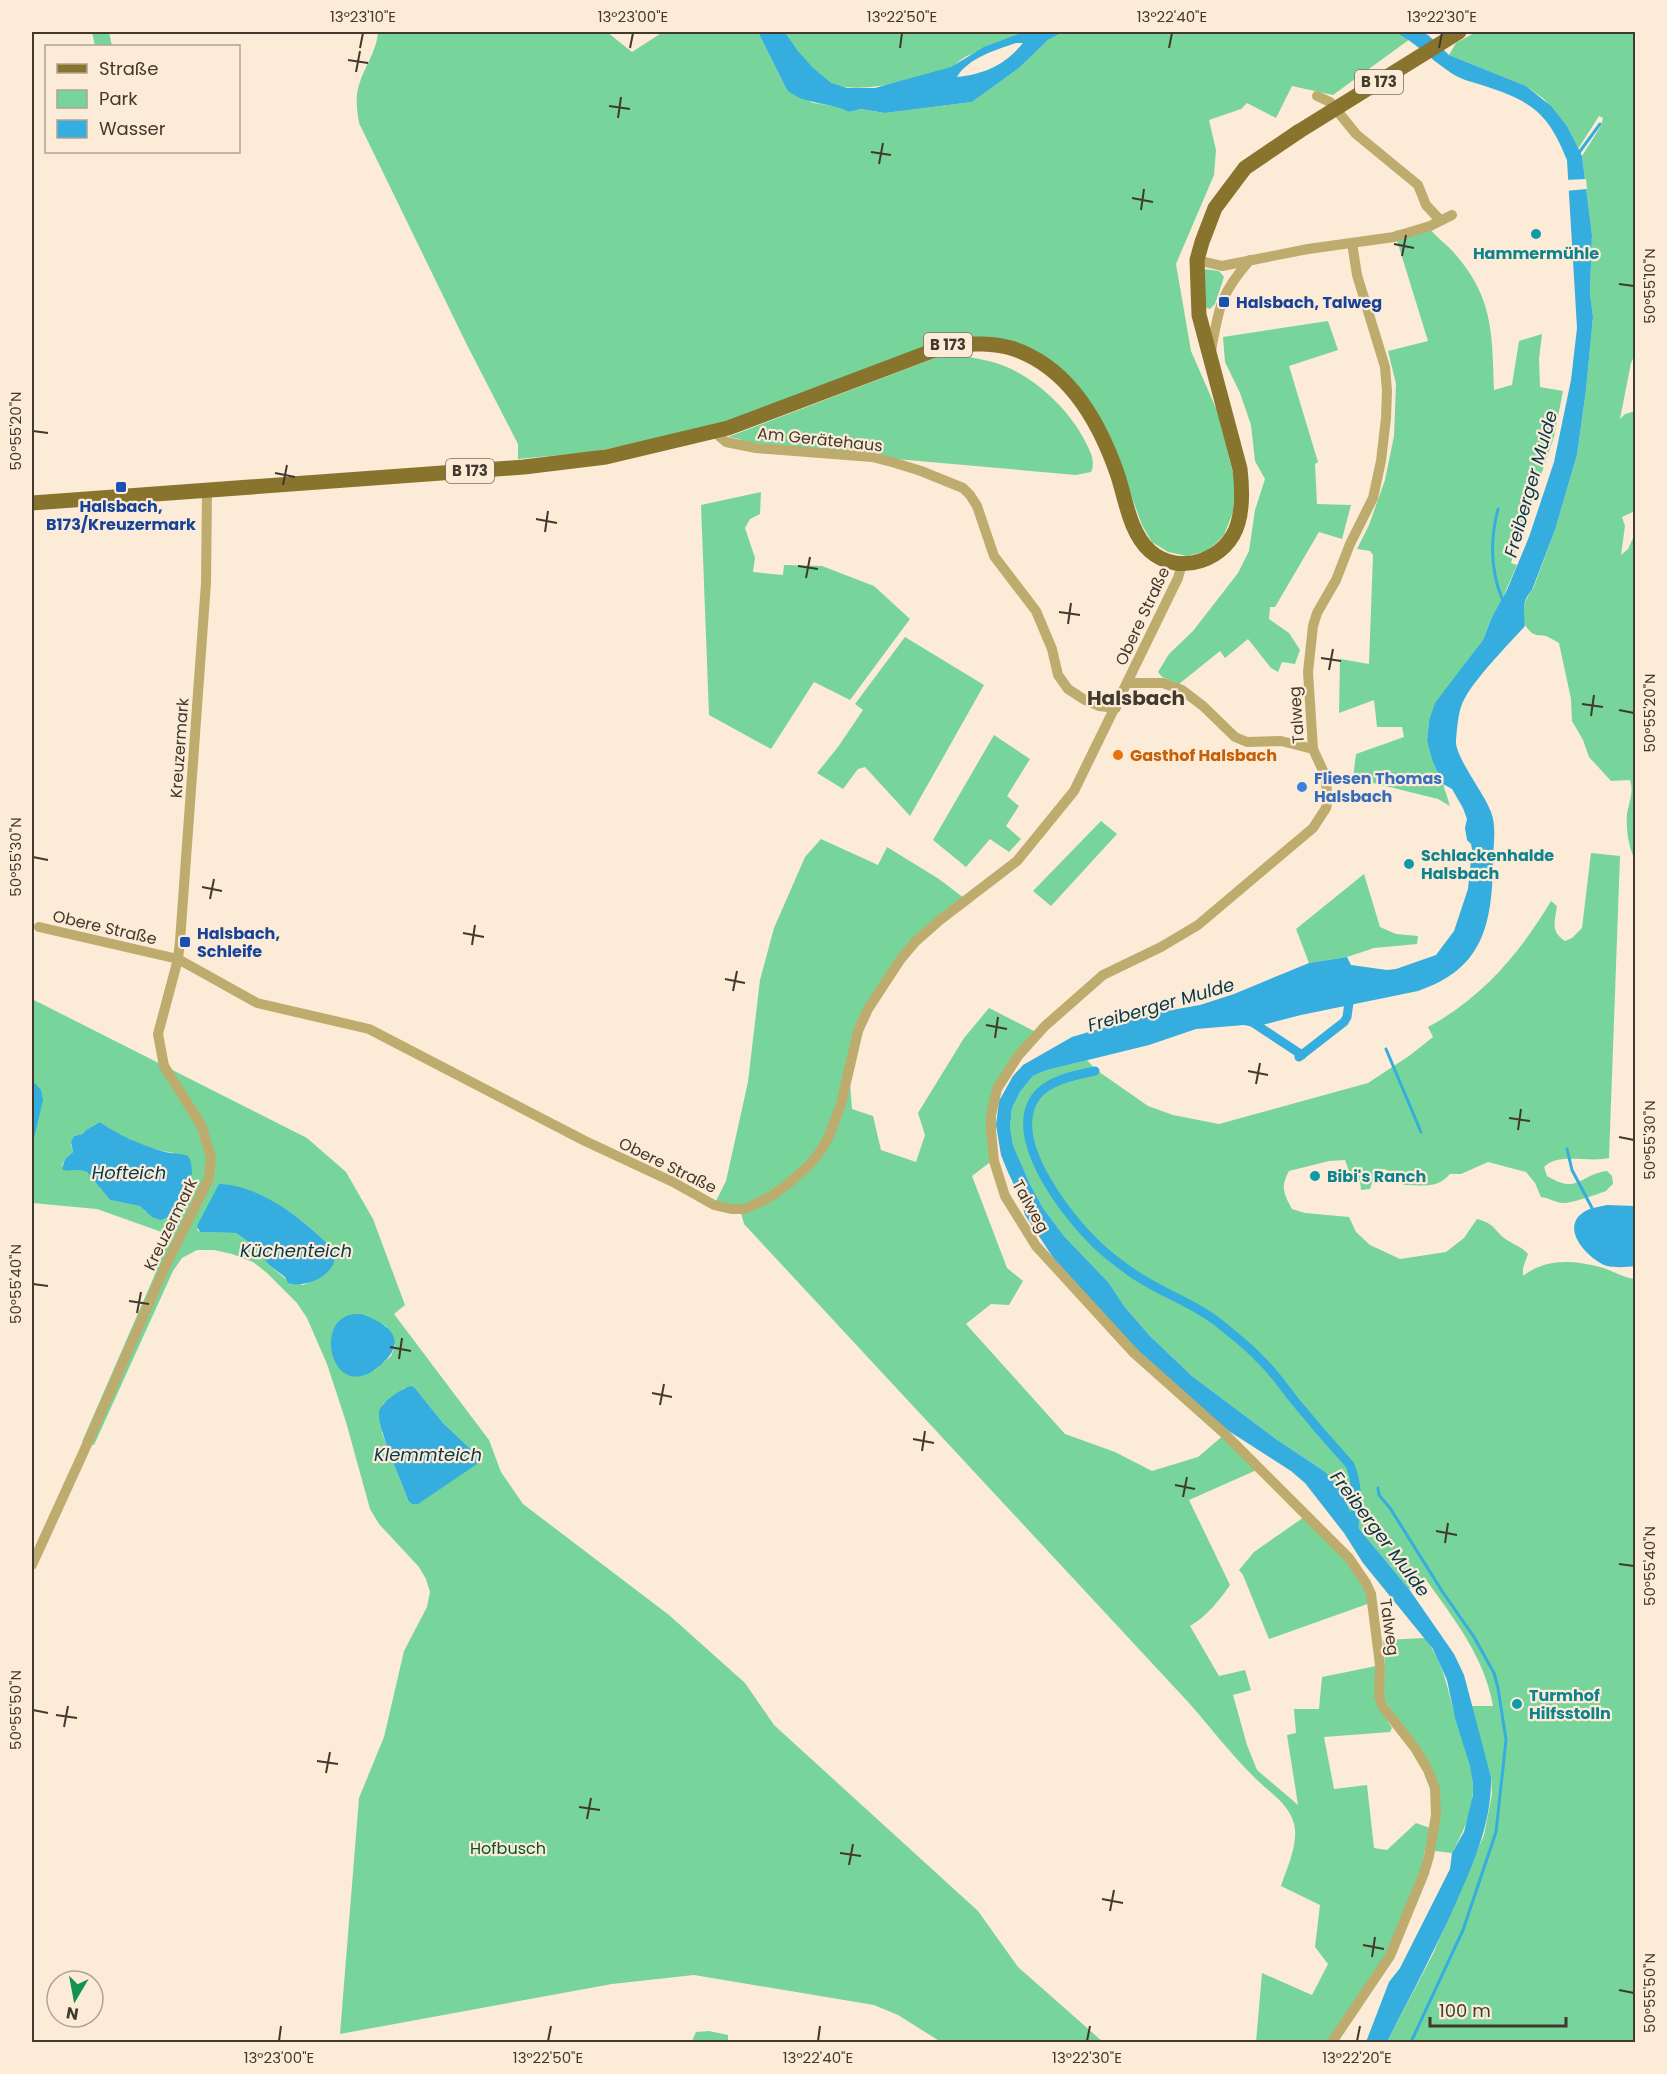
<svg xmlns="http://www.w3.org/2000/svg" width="1667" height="2074" font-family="Poppins,sans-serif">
	<rect width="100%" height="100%" fill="#fcebd6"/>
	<g fill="#77d59c" fill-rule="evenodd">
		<path d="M92,32H109L112,46H95Z"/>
		<path d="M378,32H607L632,52L663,32H758L787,90L813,103L842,107L849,112L861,109L885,113L972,102L1019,68L1048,40L1063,32H1395L1410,39L1333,95L1292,86L1276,118L1247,103L1241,109L1209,120L1216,150L1214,175L1176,264L1191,351L1218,413L1235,481L1233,512L1224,535L1215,544L1206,551L1187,556L1168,552L1152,542L1142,525L1110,437L1079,388L1043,355L1013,341L987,337L712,427L592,452L518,459V444L467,345L359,123C357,110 355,97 359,85C364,67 377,51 378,32Z"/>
		<path d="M785,32H1024C1005,41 984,48 965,57C960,60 955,65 950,68C925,79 854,96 830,83C811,71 797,50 785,32Z"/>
		<path d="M1476,32H1635L1636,352L1631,363L1620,419L1625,414L1635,411V511L1622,517L1625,526L1621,555L1628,549L1635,534L1634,858C1628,844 1626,829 1627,814C1629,802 1634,792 1630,780L1611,781L1589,757L1583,740L1572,721L1571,699L1559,643C1555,641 1551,638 1546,636C1541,635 1536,636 1532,633C1518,623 1522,601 1533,589L1555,530L1577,455L1586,390L1593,317L1590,295L1592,235L1582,156L1601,126L1603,118L1599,116L1578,149L1567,126L1544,99L1526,86L1449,55L1456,43Z"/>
		<path d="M1427,225C1435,237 1447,244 1456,255C1494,299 1492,336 1494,390L1512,385L1519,341L1542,334L1539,359L1540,387L1563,391L1554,437L1511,563L1517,565L1501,602L1492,617L1483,640L1458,674L1429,721L1427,741L1432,760L1443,784L1450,806L1438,799L1353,778L1356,754L1404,737L1402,727H1377L1374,700L1339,713L1340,659L1369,664L1373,555L1370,551L1357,549L1369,525L1385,480L1394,436L1396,384L1388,351L1428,341L1394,231Z"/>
		<path d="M1204,269L1219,271L1224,277L1215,304L1210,309L1205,307Z"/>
		<path d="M1328,321L1338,350L1289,366L1318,462L1315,464L1317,504L1351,505L1342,539L1319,532L1275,607H1270L1269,619L1289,633L1300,650L1295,664L1282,662L1278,672L1271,668L1248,639L1225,658L1220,651L1179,684L1162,677L1158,672L1169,654L1193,631L1238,573L1249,551L1255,510L1265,479L1255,461L1251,425L1240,393L1225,362L1223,337Z"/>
		<path d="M962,356C974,358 987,360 999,364C1034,376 1069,409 1085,441C1090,451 1096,461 1091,472L1076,475L896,459L744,442L740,439L728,437L935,358Z"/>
		<path d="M761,492L760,514L750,519L745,528L755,558L753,572L783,575L784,565L822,566L874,586L910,619L850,700L814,682L771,749L709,715L701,505Z"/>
		<path d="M905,637L984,685L910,816L865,767L858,769L843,789L817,773L838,747L863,710L855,704Z"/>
		<path d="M994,735L1030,759L1007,796L1019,806L1006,826L1021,839L1009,852L990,839L966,867L933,840Z"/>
		<path d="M1101,821L1117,834L1051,906L1033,891Z"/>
		<path d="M821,839L878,865L887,847L939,879L964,898L903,955L862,1021L849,1070L852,1109L873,1116L881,1150L916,1162L925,1135L918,1113L964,1038L989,1008L1036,1032L997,1089L994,1161L989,1163L972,1176L1007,1268L1023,1281L1009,1305L991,1304L966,1324L1065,1434L1115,1452L1152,1471L1198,1457L1225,1434L1259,1469L1189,1500L1230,1585C1219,1601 1207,1616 1190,1626L1219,1676L1245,1670L1251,1690L1233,1695L1247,1745L1257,1770L1298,1805L1287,1735L1296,1733L1294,1709H1319L1322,1677L1376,1666L1377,1704L1392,1728L1390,1732L1324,1737L1334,1789L1367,1785L1374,1848L1387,1850L1416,1823L1430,1828L1420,1872L1387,1955L1329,2042H1256L1262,1973L1312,1995L1328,1964L1315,1947L1320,1905L1281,1886C1287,1868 1299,1843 1294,1824C1289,1803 1267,1791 1253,1776C1230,1753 1210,1727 1189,1703L744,1224L740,1209L714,1205L726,1181L748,1082L760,980L774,928L805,857Z"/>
		<path d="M1591,853L1620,856L1609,1158C1589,1163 1558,1152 1544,1167L1547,1176C1579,1195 1578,1175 1607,1171L1612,1176L1613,1184C1610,1186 1608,1189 1606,1191C1601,1193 1569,1204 1564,1203C1556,1203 1549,1198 1541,1197L1535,1183L1526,1172L1488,1162L1461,1174H1450C1437,1189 1423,1185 1404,1185L1398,1175L1384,1169L1375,1174L1370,1189L1361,1190L1360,1181L1350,1174L1345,1160L1329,1161L1289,1171C1280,1187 1284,1194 1292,1209L1305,1213L1349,1217L1356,1232L1370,1245L1400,1259L1446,1252L1464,1238L1477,1219C1493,1223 1493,1228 1504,1238C1512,1244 1521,1246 1528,1254L1523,1268V1276C1545,1258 1574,1260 1600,1267C1612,1270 1623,1278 1635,1279V2042H1387L1433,1954L1484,1835L1492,1794L1491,1777L1471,1706H1493C1485,1658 1454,1619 1427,1581L1409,1589L1356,1525L1324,1471L1276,1439L1192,1376L1150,1336L1124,1306L1109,1283L1064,1236L1043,1208L1030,1184L1013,1145L1010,1127L1012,1108L1020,1092L1033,1076L1047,1070L1087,1060L1095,1069L1148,1106L1173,1115L1219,1124L1368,1083L1409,1056L1433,1037L1428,1027C1482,998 1520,953 1551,901L1557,906C1555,921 1550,932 1565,941L1572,938L1582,928Z"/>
		<path d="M1364,874L1380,927L1396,934L1418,936L1417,944L1374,948L1347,957L1309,963L1296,929Z"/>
		<path d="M32,999L307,1138L346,1172L373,1219L405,1305L394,1314L489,1440L501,1472L523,1504L669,1615L745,1683L774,1725L978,1911L1018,1967L1103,2042H941L898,2015L874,2005L694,1975L612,1984L340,2034L359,1798L384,1737L404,1651L427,1607L430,1592L426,1579L419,1567L379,1524L370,1509L346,1422L327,1364L307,1318L297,1303L267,1273L253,1262L232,1254L214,1250H197L182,1258L173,1271L94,1445L82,1442L153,1279L170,1235L97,1209L32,1203V1147L38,1118L35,1083L32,1080ZM100,1122C122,1137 146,1149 174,1153L146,1212L141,1206L110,1200L87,1172L82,1169L62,1166L65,1159L73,1152L71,1144L74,1136L84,1134L86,1130ZM234,1186C281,1203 301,1216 335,1252L321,1277L303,1285L287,1280L269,1265L253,1245L236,1233L200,1232L197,1230ZM360,1314L386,1326L395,1346L391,1356L374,1371ZM405,1388H415L443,1423L478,1456L408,1500L382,1433L383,1404Z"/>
		<path d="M1307,1515L1349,1558L1373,1602L1269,1639L1243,1575L1239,1570L1254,1552Z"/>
		<path d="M1425,1638C1444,1663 1448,1691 1456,1720C1463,1743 1474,1767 1473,1792C1472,1814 1462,1834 1452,1853L1434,1851L1440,1799L1404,1731L1383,1697L1385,1665L1383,1640Z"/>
		<path d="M709,2031L728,2035V2042L692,2041L696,2032Z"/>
	</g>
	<g fill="#35adde" fill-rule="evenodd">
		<path d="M758,32H785L798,51L813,68L831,83L847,88H875L951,67L984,47L1024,32H1063L1048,40L1019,68L972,102L885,113L861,109L849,112C829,101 806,106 787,90ZM1016,43H1023C1005,65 985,74 957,77C968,58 996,50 1016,43Z"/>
		<path d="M1395,32H1421L1428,35L1449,55L1526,86L1551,106L1567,126L1582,156L1592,235L1590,294L1593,317L1586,390L1577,455L1555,530L1532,590C1521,602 1524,611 1525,626C1507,646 1471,682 1462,704C1458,714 1457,729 1456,740C1454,756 1485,794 1491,812C1497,827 1493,847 1493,862C1492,925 1483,969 1418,991L1301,1015L1254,1027L1244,1025L1196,1029L1149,1045L1047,1070L1033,1076L1020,1092L1012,1108L1010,1127L1013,1145L1030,1184L1043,1208L1064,1236L1109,1283L1124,1306L1150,1336L1192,1376L1276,1439L1324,1471L1340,1489L1356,1525L1409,1589L1454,1654L1464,1675L1491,1777C1492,1823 1473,1864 1455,1905C1434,1952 1410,1997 1387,2042H1366L1389,1982L1400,1968L1450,1869L1452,1853L1464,1832L1473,1795V1784L1470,1766L1455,1718L1447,1680L1433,1649L1363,1563L1344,1533L1305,1483L1291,1471L1221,1426L1144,1358L1056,1262L1025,1215L1021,1200L1007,1170L1001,1155L996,1125L999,1101L1013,1076L1023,1065L1072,1037L1149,1014L1200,1005L1234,994L1309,963L1347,957L1351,965L1387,970L1396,969L1436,955L1454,931L1468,889L1472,849L1471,844L1467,840L1465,828L1467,819L1463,808L1452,789L1443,784L1432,760L1427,741L1429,721L1435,703L1483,640L1492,617L1507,590L1529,537L1554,462L1571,380L1577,328L1567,160C1548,113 1533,102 1485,86C1472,82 1458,79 1447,70C1429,58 1415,42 1395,32Z"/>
		<path d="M32,1080L41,1090L43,1100L32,1147Z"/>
		<path d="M100,1122C120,1136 141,1145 165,1152C173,1154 181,1153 188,1156L191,1162L192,1173L170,1216L161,1220L152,1217L140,1206L110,1200L87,1172C78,1167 70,1173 62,1169L65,1159L73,1152L71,1142L74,1136L83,1134L86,1130Z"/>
		<path d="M219,1184C261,1185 308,1222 335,1252C338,1274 307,1289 288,1283L285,1277L269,1265L253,1245L236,1233L200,1232L197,1226Z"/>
		<path d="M1607,1205L1635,1206V1266C1627,1267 1616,1268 1607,1266C1590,1260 1562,1232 1580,1215C1587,1208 1598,1207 1607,1205Z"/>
		<path d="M361,1314C387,1323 410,1339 382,1364C337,1405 316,1334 343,1318C348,1314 355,1314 361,1314Z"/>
		<path d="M411,1386L415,1388L443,1423L478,1456L477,1464L418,1504H412L408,1500C402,1482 377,1428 379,1412C381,1402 401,1389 411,1386Z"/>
	</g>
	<path fill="#fcebd6" d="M1586,179L1587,189L1565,191V180Z"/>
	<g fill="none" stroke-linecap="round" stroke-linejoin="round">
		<g stroke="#35adde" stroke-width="3">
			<path d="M1578,154L1600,124"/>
			<path d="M1498,509C1490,540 1490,571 1503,601"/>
			<path d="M1386,1049L1421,1132"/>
			<path d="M1567,1149L1572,1170L1592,1208"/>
			<path d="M1378,1488L1379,1495L1390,1508L1442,1591L1474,1637L1494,1673L1498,1688L1506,1740L1496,1832L1463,1930L1411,2042"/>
		</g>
		<g stroke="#35adde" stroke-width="9">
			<path d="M1249,1020L1302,1055"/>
			<path d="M1299,1057L1344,1022L1347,1017L1350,995"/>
			<path d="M1095,1071C1076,1075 1047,1080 1035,1098C1007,1140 1067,1216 1096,1244C1106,1254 1117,1262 1128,1270C1159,1293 1195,1302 1225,1328C1237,1338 1249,1347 1259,1358C1272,1370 1283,1386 1294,1400C1312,1422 1331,1444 1350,1465C1361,1494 1354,1504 1354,1532"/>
		</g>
		<g stroke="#beac6f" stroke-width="10">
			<path d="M1317,96L1330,102L1356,134L1418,185L1426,205L1440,220"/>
			<path d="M1197,260L1222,266L1308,249L1394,237L1430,226L1452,215"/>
			<path d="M1211,351C1219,307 1220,294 1250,260"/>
			<path d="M716,431L720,437L726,442L756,448L872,457L892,462L921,471L963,488L970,495L977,506L994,556L1036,611L1052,649L1058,675L1068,689L1085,700L1099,706L1116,708"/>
			<path d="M1128,683H1163L1182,690L1203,706L1235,737L1247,742L1281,741L1313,749"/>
			<path d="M39,927L178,959L257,1003L369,1029L585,1141L673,1182L714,1205L731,1209H745L770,1197L789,1183L808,1166L820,1152L829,1136L841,1104L858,1031L868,1009L900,960L915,942L940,920L1017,861L1074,791L1178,578L1182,564"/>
			<path d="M32,1565L84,1451L165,1267L209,1178L211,1157L201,1125L164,1066L158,1034L178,959L180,941L206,583L207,491"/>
			<path d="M1332,2042L1390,1956L1424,1873L1429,1856L1436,1815L1435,1788L1428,1770L1415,1748L1383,1707L1379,1697L1380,1665L1371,1594L1366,1583L1349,1558L1225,1434L1134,1353L1036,1246L1005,1196L994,1161L991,1131V1115L997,1089L1018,1056L1045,1026L1103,975L1161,947L1198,925L1313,828L1326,808L1328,799L1325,775L1313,749L1308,672L1313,626L1317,613L1336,580L1350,544L1373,498L1381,461L1386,418L1387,391L1385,367L1357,275L1352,243"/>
		</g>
		<path stroke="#89742d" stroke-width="15" d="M32,503L524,467L606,457L728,428L948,345C969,344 990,342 1011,348C1068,366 1100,423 1118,476C1126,501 1130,533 1150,551C1179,577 1228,560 1238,523C1243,506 1242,486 1240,469L1199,315L1197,260L1202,242L1215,208L1245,168L1298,132"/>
		<path stroke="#89742d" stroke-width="15" d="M1298,132L1459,32"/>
	</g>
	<path fill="none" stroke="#41392e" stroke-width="2" d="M360,48L363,33M630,48L633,33M900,48L902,33M1169,48L1172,33M1439,48L1442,33M348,60L368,63M356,72L360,51M609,106L630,109M618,118L621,97M871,152L891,155M879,164L883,143M1132,198L1153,202M1141,210L1144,189M1394,244L1414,248M1402,256L1406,235M1619,284L1634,286M33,431L48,433M275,473L295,477M283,485L287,465M536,519L557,523M545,532L548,511M798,566L818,569M806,578L810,557M1059,612L1080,615M1068,624L1071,603M1321,658L1341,661M1329,670L1333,649M1582,704L1603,707M1619,710L1634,713M1591,716L1594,695M33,857L48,860M202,887L222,891M210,899L214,879M463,933L484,937M472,945L475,925M725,979L745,983M733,991L737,971M986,1025L1007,1029M995,1038L998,1017M1248,1071L1268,1075M1256,1084L1260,1063M1509,1118L1530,1121M1518,1130L1521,1109M1619,1137L1634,1140M33,1284L48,1286M129,1301L149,1304M137,1313L141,1292M390,1347L411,1351M399,1359L402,1338M652,1393L672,1397M660,1405L664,1384M913,1439L934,1443M922,1451L925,1431M1175,1485L1195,1489M1183,1497L1187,1477M1436,1531L1457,1535M1445,1543L1448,1523M1619,1564L1634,1566M33,1710L48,1713M56,1715L77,1718M64,1727L68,1706M317,1761L338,1764M326,1773L330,1752M579,1807L600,1810M587,1819L591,1798M840,1853L861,1856M849,1865L853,1844M1102,1899L1123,1903M1110,1911L1114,1890M1363,1945L1384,1949M1372,1957L1375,1937M1619,1990L1634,1993M279,2041L281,2026M548,2041L551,2026M818,2041L820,2026M1087,2041L1090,2026M1357,2041L1360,2026"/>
	<g fill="#0f9aa8" stroke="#fcebd6" stroke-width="2">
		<circle cx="1536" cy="234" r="6"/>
		<circle cx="1409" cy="864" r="6"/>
		<circle cx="1315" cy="1176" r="6"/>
		<circle cx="1517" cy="1704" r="6"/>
	</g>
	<g fill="#1a4fb4" stroke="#fcebd6" stroke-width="2">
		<rect x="1218" y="296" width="12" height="12" rx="3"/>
		<rect x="115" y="481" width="12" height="12" rx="3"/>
		<rect x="179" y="936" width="12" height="12" rx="3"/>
	</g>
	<circle fill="#e8710a" stroke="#fcebd6" stroke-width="2" cx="1118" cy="755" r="6"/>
	<circle fill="#3f7fe0" stroke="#fcebd6" stroke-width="2" cx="1302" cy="787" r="6"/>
	<g text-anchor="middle" stroke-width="4.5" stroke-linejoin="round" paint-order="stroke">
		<g fill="#fcebd6" stroke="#796e60" stroke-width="1.5">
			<rect x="1355" y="70" width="48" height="24" rx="4.5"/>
			<rect x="924" y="333" width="48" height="24" rx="4.5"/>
			<rect x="446" y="459" width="48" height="24" rx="4.5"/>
		</g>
		<g font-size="15" font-weight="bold" fill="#41392e">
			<text x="1379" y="87">B 173</text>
			<text x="948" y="350">B 173</text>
			<text x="470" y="476">B 173</text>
		</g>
		<g font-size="16" font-weight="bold" fill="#0d838f" stroke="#fcebd6" text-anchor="start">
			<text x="1536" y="259" text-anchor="middle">Hammermühle</text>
			<text x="1421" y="861">Schlackenhalde<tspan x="1421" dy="18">Halsbach</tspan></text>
			<text x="1327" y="1182">Bibi's Ranch</text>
			<text x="1529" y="1701">Turmhof<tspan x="1529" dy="18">Hilfsstolln</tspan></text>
		</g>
		<g font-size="16" font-weight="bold" fill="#164399" stroke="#fcebd6" text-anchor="start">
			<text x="1236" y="308">Halsbach, Talweg</text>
			<text x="121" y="512" text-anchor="middle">Halsbach,<tspan x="121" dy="18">B173/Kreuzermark</tspan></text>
			<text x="197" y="939">Halsbach,<tspan x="197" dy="18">Schleife</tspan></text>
		</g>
		<g font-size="16" fill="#41392e" stroke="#fcebd6">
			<text transform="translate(820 439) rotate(6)" y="6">Am Gerätehaus</text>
			<text transform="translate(1142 616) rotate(-65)" y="6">Obere Straße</text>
			<text transform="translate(1296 715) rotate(-94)" y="6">Talweg</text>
			<text transform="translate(179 748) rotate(-86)" y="6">Kreuzermark</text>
			<text transform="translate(105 927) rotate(13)" y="6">Obere Straße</text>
			<text transform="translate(668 1165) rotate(26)" y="6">Obere Straße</text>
			<text transform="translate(1031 1206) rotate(61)" y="6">Talweg</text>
			<text transform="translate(170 1224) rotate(-64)" y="6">Kreuzermark</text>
			<text transform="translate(1390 1627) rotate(82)" y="6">Talweg</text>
		</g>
		<g font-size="16" font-weight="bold" fill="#c56008" stroke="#fcebd6" text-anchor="start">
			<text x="1130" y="761">Gasthof Halsbach</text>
		</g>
		<g font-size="16" font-weight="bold" fill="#366cbe" stroke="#fcebd6" text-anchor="start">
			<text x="1314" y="784">Fliesen Thomas<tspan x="1314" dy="18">Halsbach</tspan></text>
		</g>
		<g font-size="16" fill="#02522e" stroke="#fcebd6">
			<text x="508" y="1854">Hofbusch</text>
		</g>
		<g font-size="18" font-style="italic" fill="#04394d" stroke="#fcebd6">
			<text transform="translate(1531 484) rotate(-74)" y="6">Freiberger Mulde</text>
			<text transform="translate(1161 1005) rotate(-16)" y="6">Freiberger Mulde</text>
			<text x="129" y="1179">Hofteich</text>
			<text x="296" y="1257">Küchenteich</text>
			<text x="428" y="1461">Klemmteich</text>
			<text transform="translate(1380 1534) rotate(53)" y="6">Freiberger Mulde</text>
		</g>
		<g font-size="20" font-weight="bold" fill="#41392e" stroke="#fcebd6">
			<text x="1136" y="705">Halsbach</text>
		</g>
	</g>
	<rect width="1667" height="2074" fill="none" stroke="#fcebd6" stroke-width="66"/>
	<rect x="45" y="45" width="195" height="108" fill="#fcebd6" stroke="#b1a493" stroke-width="1.5"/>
	<rect x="57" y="64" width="30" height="9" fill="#89742d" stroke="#b1a493" stroke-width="1.5"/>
	<text x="99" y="75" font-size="18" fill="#41392e">Straße</text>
	<rect x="57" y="90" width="30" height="18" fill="#77d59c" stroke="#b1a493" stroke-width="1.5"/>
	<text x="99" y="105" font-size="18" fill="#41392e">Park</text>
	<rect x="57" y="120" width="30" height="18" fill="#35adde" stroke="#b1a493" stroke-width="1.5"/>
	<text x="99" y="135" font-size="18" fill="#41392e">Wasser</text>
	<g transform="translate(75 1999) rotate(190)"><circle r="28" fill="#fcebd6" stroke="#b1a493" stroke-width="1.5"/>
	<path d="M0-4.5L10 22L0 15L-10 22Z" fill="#139351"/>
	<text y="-9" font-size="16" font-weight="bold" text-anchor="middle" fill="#41392e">N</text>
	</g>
	<path d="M1430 2017v9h136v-9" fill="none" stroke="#41392e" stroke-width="3"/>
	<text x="1439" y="2017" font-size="18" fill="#41392e" stroke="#fcebd6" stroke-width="4.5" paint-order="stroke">100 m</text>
	<rect x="33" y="33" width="1601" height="2008" fill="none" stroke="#41392e" stroke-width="2"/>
	<g font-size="15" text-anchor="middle" fill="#41392e">
		<text x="363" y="22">13°23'10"E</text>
		<text x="633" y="22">13°23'00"E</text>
		<text x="902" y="22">13°22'50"E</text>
		<text x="1172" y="22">13°22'40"E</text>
		<text x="1442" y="22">13°22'30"E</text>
		<text transform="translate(1650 286) rotate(-90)" y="5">50°55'10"N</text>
		<text transform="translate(16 431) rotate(-90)" y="5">50°55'20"N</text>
		<text transform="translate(1650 713) rotate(-90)" y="5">50°55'20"N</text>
		<text transform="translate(16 857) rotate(-90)" y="5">50°55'30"N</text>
		<text transform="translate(1650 1140) rotate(-90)" y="5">50°55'30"N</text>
		<text transform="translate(16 1284) rotate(-90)" y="5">50°55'40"N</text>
		<text transform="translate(1650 1566) rotate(-90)" y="5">50°55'40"N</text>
		<text transform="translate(16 1710) rotate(-90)" y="5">50°55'50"N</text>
		<text transform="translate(1650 1993) rotate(-90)" y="5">50°55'50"N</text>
		<text x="279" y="2063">13°23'00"E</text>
		<text x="548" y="2063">13°22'50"E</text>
		<text x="818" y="2063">13°22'40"E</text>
		<text x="1087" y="2063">13°22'30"E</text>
		<text x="1357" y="2063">13°22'20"E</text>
	</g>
</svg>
